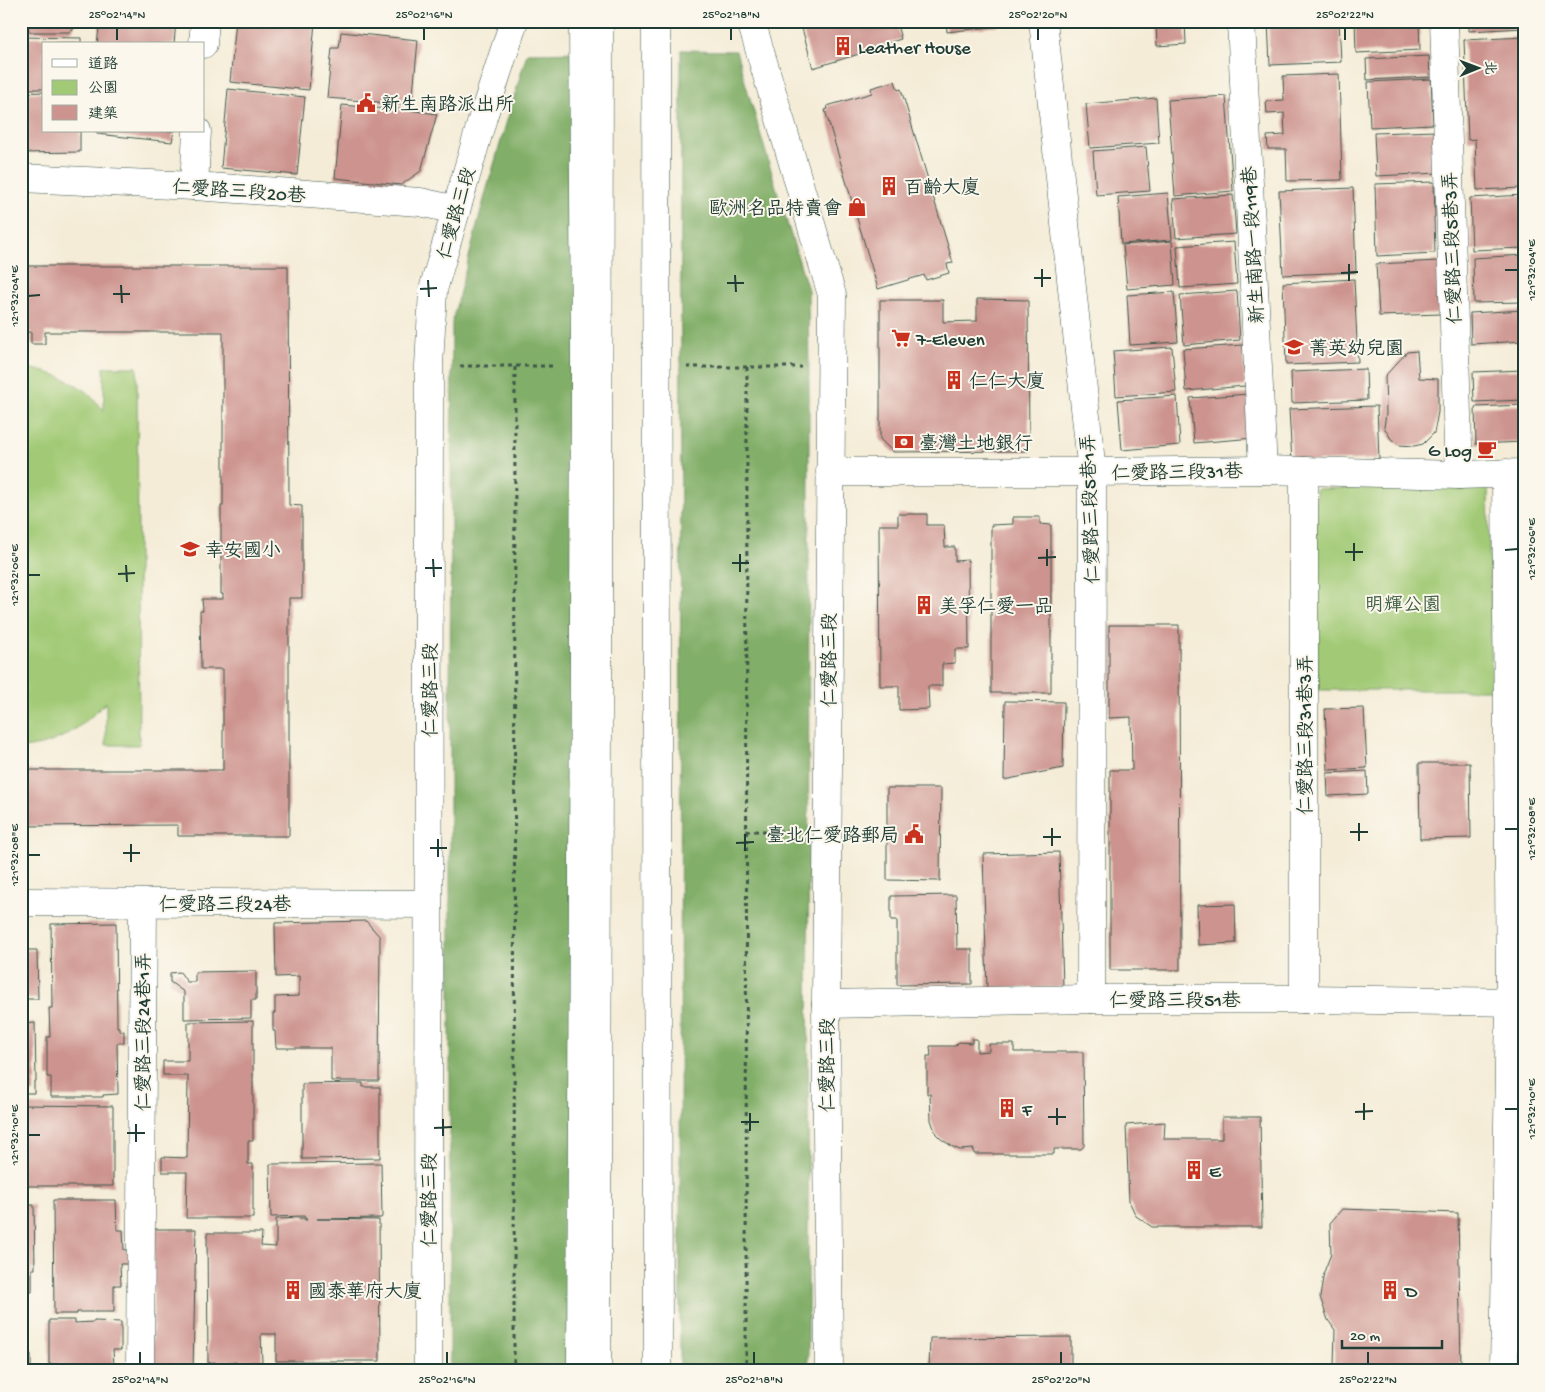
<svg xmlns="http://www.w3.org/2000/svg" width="1545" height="1392" font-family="'Gochi Hand','LXGW WenKai TC',sans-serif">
	<rect width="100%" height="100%" fill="#fbf7ec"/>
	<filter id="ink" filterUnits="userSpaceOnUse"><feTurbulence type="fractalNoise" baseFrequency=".02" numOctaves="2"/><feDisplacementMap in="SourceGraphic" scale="10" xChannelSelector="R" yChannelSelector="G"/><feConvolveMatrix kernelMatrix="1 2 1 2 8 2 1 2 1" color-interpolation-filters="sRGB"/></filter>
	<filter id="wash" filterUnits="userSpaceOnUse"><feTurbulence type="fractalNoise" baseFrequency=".0096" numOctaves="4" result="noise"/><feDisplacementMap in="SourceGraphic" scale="20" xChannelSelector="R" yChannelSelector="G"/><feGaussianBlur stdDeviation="1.12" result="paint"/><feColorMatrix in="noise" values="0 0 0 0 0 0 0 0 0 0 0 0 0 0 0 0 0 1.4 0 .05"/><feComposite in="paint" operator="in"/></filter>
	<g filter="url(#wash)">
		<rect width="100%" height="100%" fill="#f4ecd7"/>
		<g fill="#a2ca76" stroke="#608455">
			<path d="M21,367C43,370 66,377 84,390C91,396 98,404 104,410V367H137L139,745H106V702C81,728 59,745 21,748Z"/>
			<path d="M1488,485L1492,690H1317L1316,489Z"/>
		</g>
		<g fill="#81ae67" stroke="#50764e">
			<path d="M681,50L736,51L776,187L808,290L809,380L808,1371H680Z"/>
			<path d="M581,52L580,1371H450V703L452,322L487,188L527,53Z"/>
		</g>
		<g id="blocks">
			<g fill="#cd948f">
				<path d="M21,21H79V24H75L73,30L69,32H28L29,28L21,27Z"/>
				<path d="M100,21H176L174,44H97Z"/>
				<path d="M236,21L315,22L309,90L230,82Z"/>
				<path d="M800,21H896L901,39L859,52V54L813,68Z"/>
				<path d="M946,21H999V26L947,32Z"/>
				<path d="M1098,21H1138V23L1098,25Z"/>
				<path d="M1156,21H1185L1186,44L1157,46Z"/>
				<path d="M1268,21H1339L1341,62L1270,65Z"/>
				<path d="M1355,21H1419L1420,50L1356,53Z"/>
				<path d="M1469,21H1524V28L1469,31Z"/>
				<path d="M341,32L418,40L412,105L327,98L332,48H339Z"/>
				<path d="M21,37L81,38V44H44V89H21Z"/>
				<path d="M1524,37V188L1477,190L1475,139L1468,140L1464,40Z"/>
				<path d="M1429,56L1430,77L1367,80L1366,59Z"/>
				<path d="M1339,74L1342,180L1287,181L1286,149H1268L1267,136L1285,135L1284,113L1267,114L1266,101L1284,100L1283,76Z"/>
				<path d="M1431,79L1433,124L1370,127L1368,82Z"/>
				<path d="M895,81L898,90L901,89L953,263L947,264L949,273L926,280L924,275L878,289L825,110L828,109L827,106L872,93L871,88Z"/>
				<path d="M228,89L305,97L297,175L221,168Z"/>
				<path d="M44,92V131H80V152L21,153V93Z"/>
				<path d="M1226,96L1233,191L1175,196L1168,100Z"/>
				<path d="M1156,98L1159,143L1090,148L1086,104Z"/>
				<path d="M342,105L386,109L387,107L437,114L421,171L401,185L335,178Z"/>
				<path d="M97,131H174L172,142L97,134Z"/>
				<path d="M1437,131L1439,173L1376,176L1374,133Z"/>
				<path d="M1146,147L1150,191L1096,195L1093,151Z"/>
				<path d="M1434,182L1435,217H1434L1435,253L1377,256L1375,184Z"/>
				<path d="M1353,188L1356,272L1283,275L1279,191Z"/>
				<path d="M1168,193L1172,240L1121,244L1118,197Z"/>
				<path d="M1233,195L1236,234L1176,238L1173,199Z"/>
				<path d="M1524,195V248L1472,250L1470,198Z"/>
				<path d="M1172,241L1175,285L1127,289L1123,245Z"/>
				<path d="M1234,242L1237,284L1180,288L1177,246Z"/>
				<path d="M1524,255V302L1474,303L1473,258Z"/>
				<path d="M1439,261L1441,314L1379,316L1376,264Z"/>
				<path d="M24,266H288L289,505L302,506V598H289V836H178V825L21,826V770H223V669H201L200,611H203L202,599H223V594H221V506H223V332H45V344H31V332H21V275H24Z"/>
				<path d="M1354,279L1358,362L1286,365L1283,283Z"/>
				<path d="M1237,291L1240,340L1184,345L1180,295Z"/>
				<path d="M1174,292L1178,342L1130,345L1127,295Z"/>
				<path d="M977,299L1028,300L1029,451L893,452L880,439V300H943V322L977,321Z"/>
				<path d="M1524,310V341L1471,344L1470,313Z"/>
				<path d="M1243,345L1245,386L1186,391L1183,349Z"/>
				<path d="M1172,347L1176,392L1116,396L1113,351Z"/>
				<path d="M1417,351L1419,378L1438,379V412L1434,433L1423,444L1414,446L1399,445L1391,439L1384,427L1386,414L1385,376L1407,352Z"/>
				<path d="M1366,369L1367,400L1292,403L1291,372Z"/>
				<path d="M1524,370V400L1474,402L1473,372Z"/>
				<path d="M1250,394L1254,438L1194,443L1190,398Z"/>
				<path d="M1177,396L1180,445L1122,450L1118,400Z"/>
				<path d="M1524,405V442L1476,444L1475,407Z"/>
				<path d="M1377,406L1379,459L1292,462L1289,409Z"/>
				<path d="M898,514H927V525H944L945,547H955V561L968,560L969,649H955V663L942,664V686H928L929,709L899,710V686H880L879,525H898Z"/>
				<path d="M1013,517H1040V524L1051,525V693H991V525L1013,524Z"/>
				<path d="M1519,580H1524V660H1522Z"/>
				<path d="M1109,625H1179L1180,970H1110V770H1132L1131,717L1109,718Z"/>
				<path d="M1005,701L1064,702L1063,768L1004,780Z"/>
				<path d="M1364,708L1367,768L1328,770L1325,709Z"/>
				<path d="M1419,763H1470L1471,838L1420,839Z"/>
				<path d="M1367,771L1368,794L1328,796L1327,773Z"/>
				<path d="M887,788H941L940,881L887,880Z"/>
				<path d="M1059,852L1063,987L987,989L983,854Z"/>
				<path d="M956,895L957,949H972V984L897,985V920H891V896Z"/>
				<path d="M1235,904L1236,943L1198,945L1197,905Z"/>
				<path d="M366,921L380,937L379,1081H331V1048H276L275,1031H273V1013H275V997L299,996V976L276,977L275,923Z"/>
				<path d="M116,923L117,1027H119V1031H124V1043H117L118,1094L103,1095V1097H51V1077H47V1037H50L49,1008H52L51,924Z"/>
				<path d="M21,950H37L38,999H21Z"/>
				<path d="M256,971V1000H251V1018L184,1019V992L170,982V973L180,972L187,982H195V972Z"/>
				<path d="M253,1021V1141H248V1164H253V1218H186L187,1172H162V1157L187,1158L188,1076H169V1075H163V1061H188V1022Z"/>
				<path d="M35,1023L36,1081H34V1093H21V1024Z"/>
				<path d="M972,1039H977V1052L989,1051V1044H1014V1052H1083L1084,1146L1081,1149H1054V1154H974V1149L960,1150L953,1147L941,1139L936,1134L931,1120L930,1094H927V1056H931L930,1046H955L959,1042L972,1043Z"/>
				<path d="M363,1083V1087H380V1158L302,1159V1084Z"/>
				<path d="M21,1105L113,1106V1186H21Z"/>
				<path d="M1222,1117H1260L1262,1227H1152L1136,1216L1129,1201L1126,1125L1165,1122L1164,1139H1222Z"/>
				<path d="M381,1163L382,1217L381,1218L317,1219L379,1220L380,1361H276V1334H261L262,1362H249V1366L236,1367V1362H229L228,1366H215V1362L208,1363L207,1233H262L261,1246L276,1247V1219L304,1218L305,1220H307L304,1216L271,1217L270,1164Z"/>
				<path d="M53,1200H116L117,1230H123L124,1250H132V1264H120L121,1285H114V1312H77V1314H54Z"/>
				<path d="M21,1205H34L35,1269H32V1292H28L29,1354H31V1371H21Z"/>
				<path d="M1342,1209L1458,1213L1461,1367L1334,1366L1335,1330L1328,1320L1320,1297L1324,1272L1331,1254L1330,1223Z"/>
				<path d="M154,1229H196L193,1371H152Z"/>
				<path d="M49,1320H75V1323L94,1322V1321L121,1322V1350H113L114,1366H131V1371H59V1364H49Z"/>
				<path d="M1071,1337V1371H929L930,1338Z"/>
				<path d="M285,1365H306L307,1367H355V1365H362V1371H278V1366Z"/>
			</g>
		</g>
	</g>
	<g filter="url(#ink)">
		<use href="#blocks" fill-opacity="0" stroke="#3f574c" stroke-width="1"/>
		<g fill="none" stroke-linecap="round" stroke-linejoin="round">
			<g stroke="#3f574c" stroke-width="29">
				<g id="minor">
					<path d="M1043,21L1092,472L1091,999"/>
					<path d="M1241,21L1263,470"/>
					<path d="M1444,21L1459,475"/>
					<path d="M203,44L205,21"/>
					<path d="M21,178L194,186L420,202L456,210"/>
					<path d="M194,186L197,131"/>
					<path d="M830,472H1092L1263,470L1459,475L1523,473"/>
					<path d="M21,902L428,904"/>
					<path d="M1304,999V471"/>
					<path d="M826,1004L1091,999H1304L1524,1002"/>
					<path d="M140,1371L143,903"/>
					<path d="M581,1371L585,367L583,21"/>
					<path d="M1504,1371L1510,1002L1506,473"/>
				</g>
			</g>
			<g stroke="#3f574c" stroke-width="29">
				<g id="major">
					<path d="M656,21L658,1371"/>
					<path d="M751,21L832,295L826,1004L829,1371"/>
					<path d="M428,1371L429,366L433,290L483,117L514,21"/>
					<path d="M597,1371L599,21"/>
				</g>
			</g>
			<g stroke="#3f574c" stroke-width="3" stroke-dasharray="4 4" stroke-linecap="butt">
				<path d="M460,366H554"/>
				<path d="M687,367H801"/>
				<path d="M746,831H796"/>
				<path d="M514,1371L515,366"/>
				<path d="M746,1371L747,367"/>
			</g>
			<use href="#minor" stroke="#fff" stroke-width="28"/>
			<use href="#major" stroke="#fff" stroke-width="28"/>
		</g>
	</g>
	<path fill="none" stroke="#1f3d34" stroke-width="2" d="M117,28V40M424,28V40M731,28V40M1038,28V40M1345,28V40M1349,264V281M1042,269V287M1505,270H1518M1341,273L1358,272M735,275L736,292M1034,278H1051M428,280L429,297M727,283H744M121,285L122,303M420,289L437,288M113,294H130M28,296L40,295M1354,543V561M1047,549V566M1505,550L1518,549M1345,552H1363M740,554V572M1038,558L1056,557M433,559L434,577M732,563H749M126,565L127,582M425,568H442M118,574L135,573M28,575H40M1359,823V841M1052,828V846M1505,829H1518M1350,832H1368M745,834V851M1043,837H1061M438,839V857M736,843L754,842M131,844V862M430,848H447M123,853H140M28,855H40M1364,1103V1120M1057,1108V1125M1505,1109H1518M1355,1112L1373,1111M750,1113V1131M1048,1117H1066M443,1119V1136M741,1122H759M136,1124V1142M434,1128L452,1127M127,1133H145M28,1135H40M140,1352V1364M447,1352V1364M754,1352V1364M1061,1352V1364M1368,1352V1364"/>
	<defs>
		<g id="building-bare" transform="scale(1.5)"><path d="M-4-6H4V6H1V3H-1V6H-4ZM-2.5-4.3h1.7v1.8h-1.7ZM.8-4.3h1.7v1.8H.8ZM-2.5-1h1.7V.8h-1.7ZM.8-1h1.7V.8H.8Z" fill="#c8321e" stroke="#fbf7ec" stroke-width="2.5" paint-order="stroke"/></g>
		<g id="civic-bare" transform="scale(1.5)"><path d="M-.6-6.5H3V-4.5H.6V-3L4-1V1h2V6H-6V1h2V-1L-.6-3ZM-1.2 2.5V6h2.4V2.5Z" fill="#c8321e" stroke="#fbf7ec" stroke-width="2.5" paint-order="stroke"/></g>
		<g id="shop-bare" transform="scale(1.5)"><path d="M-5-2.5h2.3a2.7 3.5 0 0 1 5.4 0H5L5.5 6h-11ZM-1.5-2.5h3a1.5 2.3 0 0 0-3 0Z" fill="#c8321e" stroke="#fbf7ec" stroke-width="2.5" paint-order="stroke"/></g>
		<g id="supermarket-bare" transform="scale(1.5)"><path d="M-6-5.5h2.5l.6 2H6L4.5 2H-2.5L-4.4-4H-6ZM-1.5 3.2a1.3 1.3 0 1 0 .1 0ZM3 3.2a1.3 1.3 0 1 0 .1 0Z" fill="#c8321e" stroke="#fbf7ec" stroke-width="2.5" paint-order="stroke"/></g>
		<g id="school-bare" transform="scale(1.5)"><path d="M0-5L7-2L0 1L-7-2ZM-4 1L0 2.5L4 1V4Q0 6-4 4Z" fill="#c8321e" stroke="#fbf7ec" stroke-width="2.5" paint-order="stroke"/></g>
		<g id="bank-bare" transform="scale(1.5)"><path d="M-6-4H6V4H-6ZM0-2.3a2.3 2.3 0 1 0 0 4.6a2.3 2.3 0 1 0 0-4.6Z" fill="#c8321e" stroke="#fbf7ec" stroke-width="2.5" paint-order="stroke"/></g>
		<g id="cafe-bare" transform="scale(1.5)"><path d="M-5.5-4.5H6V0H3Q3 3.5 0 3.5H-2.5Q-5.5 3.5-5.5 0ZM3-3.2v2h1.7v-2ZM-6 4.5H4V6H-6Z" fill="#c8321e" stroke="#fbf7ec" stroke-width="2.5" paint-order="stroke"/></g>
	</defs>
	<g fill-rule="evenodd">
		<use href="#building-bare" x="843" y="46"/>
		<use href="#civic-bare" x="366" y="103"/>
		<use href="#building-bare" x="889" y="186"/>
		<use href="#shop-bare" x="857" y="207"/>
		<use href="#supermarket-bare" x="901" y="338"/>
		<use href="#school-bare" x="1294" y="347"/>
		<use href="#building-bare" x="954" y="380"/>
		<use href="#bank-bare" x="904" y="442"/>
		<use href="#cafe-bare" x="1487" y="449"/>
		<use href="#school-bare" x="190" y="549"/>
		<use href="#building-bare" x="924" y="605"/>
		<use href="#civic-bare" x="914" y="834"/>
		<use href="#building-bare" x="1007" y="1108"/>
		<use href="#building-bare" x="1194" y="1170"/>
		<use href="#building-bare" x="293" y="1290"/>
		<use href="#building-bare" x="1390" y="1290"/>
	</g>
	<g text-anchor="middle" stroke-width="4" stroke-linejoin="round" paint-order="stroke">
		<g font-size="19" fill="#1f3d34" stroke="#fbf7ec" text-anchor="start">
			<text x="858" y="53">Leather House</text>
			<text x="381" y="110">新生南路派出所</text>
			<text x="904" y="193">百齡大廈</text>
			<text x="842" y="214" text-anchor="end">歐洲名品特賣會</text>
			<text x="916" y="345">7-Eleven</text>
			<text x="1309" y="354">菁英幼兒園</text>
			<text x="969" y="387">仁仁大廈</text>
			<text x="919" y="449">臺灣土地銀行</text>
			<text x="1472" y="456" text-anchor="end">G Log</text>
			<text x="205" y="556">幸安國小</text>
			<text x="939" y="612">美孚仁愛一品</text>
			<text x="899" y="841" text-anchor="end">臺北仁愛路郵局</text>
			<text x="1022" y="1115">F</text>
			<text x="1209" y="1177">E</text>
			<text x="308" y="1297">國泰華府大廈</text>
			<text x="1405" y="1297">D</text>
		</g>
		<g font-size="19" fill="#1f3d34" stroke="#fbf7ec">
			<text transform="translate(239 190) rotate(4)" y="7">仁愛路三段20巷</text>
			<text transform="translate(455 213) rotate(-74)" y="7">仁愛路三段</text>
			<text transform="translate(1252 245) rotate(-93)" y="7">新生南路一段119巷</text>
			<text transform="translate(1451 248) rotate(-92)" y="7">仁愛路三段5巷3弄</text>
			<text transform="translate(1177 471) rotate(-1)" y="7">仁愛路三段31巷</text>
			<text transform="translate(1089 509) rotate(-92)" y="7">仁愛路三段5巷1弄</text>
			<text transform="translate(828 660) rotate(-90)" y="7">仁愛路三段</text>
			<text transform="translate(429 690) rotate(-90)" y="7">仁愛路三段</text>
			<text transform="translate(1304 735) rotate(-90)" y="7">仁愛路三段31巷3弄</text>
			<text x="225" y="910">仁愛路三段24巷</text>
			<text x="1175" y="1006">仁愛路三段51巷</text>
			<text transform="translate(142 1032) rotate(-90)" y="7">仁愛路三段24巷1弄</text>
			<text transform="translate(826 1065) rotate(-90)" y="7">仁愛路三段</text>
			<text transform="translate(428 1200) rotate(-90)" y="7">仁愛路三段</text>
		</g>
		<g font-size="19" fill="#406044" stroke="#fbf7ec">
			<text x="1403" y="610">明輝公園</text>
		</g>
	</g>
	<rect width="1545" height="1392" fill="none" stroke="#fbf7ec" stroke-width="55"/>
	<rect x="42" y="42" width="162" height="90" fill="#fbf7ec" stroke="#a3ada2"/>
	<rect x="52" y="59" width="25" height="8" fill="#ffffff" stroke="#a3ada2"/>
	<text x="88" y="68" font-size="15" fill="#1f3d34">道路</text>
	<rect x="52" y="80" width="25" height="15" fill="#a2ca76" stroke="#a3ada2"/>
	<text x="88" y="92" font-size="15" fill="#1f3d34">公園</text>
	<rect x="52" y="105" width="25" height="15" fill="#cd948f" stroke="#a3ada2"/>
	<text x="88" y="118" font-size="15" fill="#1f3d34">建築</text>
	<g transform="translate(1478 68) rotate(89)" stroke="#fbf7ec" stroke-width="4" paint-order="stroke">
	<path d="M0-4L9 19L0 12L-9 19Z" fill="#1f3d34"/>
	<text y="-8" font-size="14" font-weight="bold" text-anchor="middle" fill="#1f3d34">北</text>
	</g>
	<path d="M1342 1340v8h100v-8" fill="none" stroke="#1f3d34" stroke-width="2.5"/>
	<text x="1350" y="1340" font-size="15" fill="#1f3d34" stroke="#fbf7ec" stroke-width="4" paint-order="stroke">20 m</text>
	<rect x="28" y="28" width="1490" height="1336" fill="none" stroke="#1f3d34" stroke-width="2"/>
	<g font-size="12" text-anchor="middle" fill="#1f3d34">
		<text x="117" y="18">25°02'14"N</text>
		<text x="424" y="18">25°02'16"N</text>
		<text x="731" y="18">25°02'18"N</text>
		<text x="1038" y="18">25°02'20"N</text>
		<text x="1345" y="18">25°02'22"N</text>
		<text transform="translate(1531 270) rotate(-90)" y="4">121°32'04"E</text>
		<text transform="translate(14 296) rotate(-90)" y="4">121°32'04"E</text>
		<text transform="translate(1531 549) rotate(-90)" y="4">121°32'06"E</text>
		<text transform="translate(14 575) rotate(-90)" y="4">121°32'06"E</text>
		<text transform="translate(1531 829) rotate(-90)" y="4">121°32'08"E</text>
		<text transform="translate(14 855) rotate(-90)" y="4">121°32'08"E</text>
		<text transform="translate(1531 1109) rotate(-90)" y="4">121°32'10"E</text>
		<text transform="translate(14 1135) rotate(-90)" y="4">121°32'10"E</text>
		<text x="140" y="1383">25°02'14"N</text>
		<text x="447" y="1383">25°02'16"N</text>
		<text x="754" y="1383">25°02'18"N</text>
		<text x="1061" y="1383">25°02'20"N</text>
		<text x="1368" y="1383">25°02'22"N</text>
	</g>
</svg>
